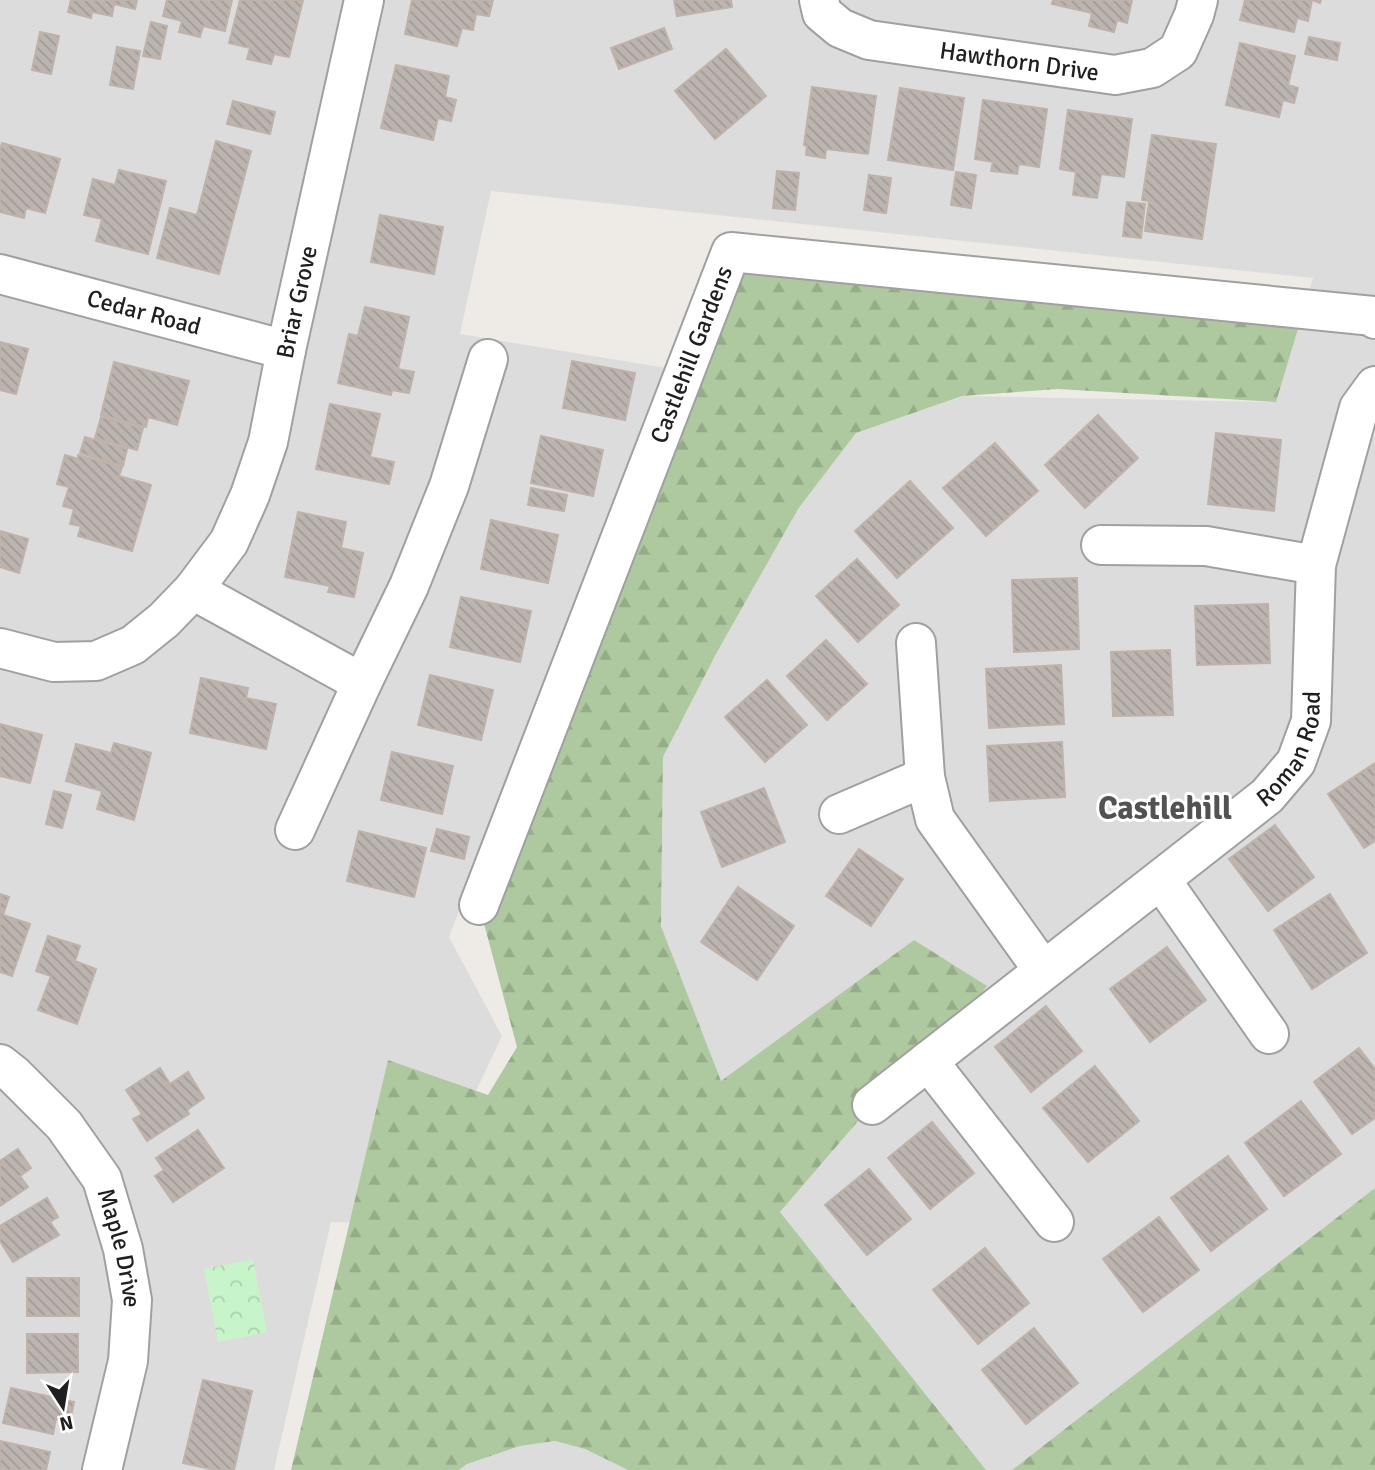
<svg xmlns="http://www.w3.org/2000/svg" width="1375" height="1470" font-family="Signika,sans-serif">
	<defs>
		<pattern id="forest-firs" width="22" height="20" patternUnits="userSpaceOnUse" patternTransform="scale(1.75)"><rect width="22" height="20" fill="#aec99f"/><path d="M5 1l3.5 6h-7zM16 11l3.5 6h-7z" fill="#95ac88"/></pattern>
		<pattern id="park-crowns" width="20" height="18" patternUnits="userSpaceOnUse" patternTransform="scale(1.75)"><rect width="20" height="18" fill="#c8f4c9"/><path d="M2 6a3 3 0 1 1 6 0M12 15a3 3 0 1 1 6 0" fill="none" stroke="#abd1ac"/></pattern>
		<pattern id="building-back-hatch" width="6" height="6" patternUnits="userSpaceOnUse" patternTransform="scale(1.75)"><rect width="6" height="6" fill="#bcb4af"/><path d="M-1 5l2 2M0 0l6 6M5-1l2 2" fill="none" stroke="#a19a96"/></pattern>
	</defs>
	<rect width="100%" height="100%" fill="#eeebe6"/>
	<g fill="#dddcdc">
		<path d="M0,0H1375V387L1347,414L1375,436V1188L1012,1470H986L780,1212L872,1105L914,940L721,1082L661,926L663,757L716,654L798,509L856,433L962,396L1276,402L1313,278L491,191L460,334L667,368L449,937L502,1036L476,1091L393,1223L331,1222L274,1470H0Z"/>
		<path d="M555,1441L585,1449L628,1470H459L467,1464L520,1446Z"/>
	</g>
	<g fill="url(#forest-firs)">
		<path d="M731,252L1310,289L1276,402L1058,389L962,396L856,433L798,509L716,654L663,757L661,926L721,1081L914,940L987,986L928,1061L872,1105L780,1212L986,1470H628L585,1449L555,1441L520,1446L467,1464L459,1470H291L388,1060L488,1095L517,1047L479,905Z"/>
		<path d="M1375,1188V1470H1012Z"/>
	</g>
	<path fill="url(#park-crowns)" d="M253,1259L267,1332L218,1342L204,1269Z"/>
	<g fill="url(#building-back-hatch)" stroke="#bfb2aa" stroke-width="2">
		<path d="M71,0H137L135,9L114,4L112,16L92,12L91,18L68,12Z"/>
		<path d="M167,0H232L225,31L203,26L200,37L179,32L182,21L163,16Z"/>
		<path d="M240,0H303L289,57L274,54L271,64L247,59L250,48L229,43Z"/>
		<path d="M412,0H493L489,16L476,14L473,30L462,28L457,46L405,34Z"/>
		<path d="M674,0H731L732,7L677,16Z"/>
		<path d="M1053,0H1132L1127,23L1117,20L1114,32L1089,26L1092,13L1052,4Z"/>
		<path d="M1245,0H1321L1320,3L1312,0L1308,21L1297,18L1294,32L1240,20Z"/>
		<path d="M151,22L167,26L160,59L143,56Z"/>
		<path d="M664,28L672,49L619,69L611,48Z"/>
		<path d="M40,32L59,36L51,74L32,70Z"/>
		<path d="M1309,37L1340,43L1337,60L1305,54Z"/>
		<path d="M1240,43L1295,56L1288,85L1298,88L1294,103L1283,100L1279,117L1226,105Z"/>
		<path d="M117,47L140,51L133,89L110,85Z"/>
		<path d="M726,49L766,96L715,139L675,91Z"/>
		<path d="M396,65L449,76L445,97L456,100L451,121L438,118L433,140L381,128Z"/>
		<path d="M812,87L876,96L868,154L826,149L825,158L806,155L807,146L804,145Z"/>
		<path d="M900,88L964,98L953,170L888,160Z"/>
		<path d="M983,100L1047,109L1039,167L1019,164L1017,174L991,171L993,162L975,159Z"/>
		<path d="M233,101L275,112L270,134L227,124Z"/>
		<path d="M1068,110L1132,119L1124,177L1101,174L1097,198L1073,195L1076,172L1060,169Z"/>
		<path d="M1152,135L1216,144L1202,239L1145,231L1149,201L1142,200Z"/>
		<path d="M216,141L251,151L219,274L157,258L170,208L197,215Z"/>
		<path d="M2,143L60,159L45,213L26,208L24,218L0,212V150Z"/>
		<path d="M119,170L166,181L148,254L96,241L102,219L84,215L93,179L115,185Z"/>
		<path d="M777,171L799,173L795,210L773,208Z"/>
		<path d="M956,172L976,175L971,208L951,205Z"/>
		<path d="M869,175L891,178L886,213L864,210Z"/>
		<path d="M1127,202L1145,204L1141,238L1123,236Z"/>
		<path d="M380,215L443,227L434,274L371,262Z"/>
		<path d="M365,307L409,317L398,369L414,372L409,393L392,390L391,395L338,383L349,334L358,336Z"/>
		<path d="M0,342L28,349L16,394L0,390Z"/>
		<path d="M572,361L635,373L625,420L563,408Z"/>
		<path d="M114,362L189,381L177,425L148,417L146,427L101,415Z"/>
		<path d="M330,404L380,414L370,457L394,462L389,484L316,469Z"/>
		<path d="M1098,415L1138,458L1085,508L1045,465Z"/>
		<path d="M101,417L143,428L137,450L95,438Z"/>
		<path d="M1216,433L1281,440L1274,511L1208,504Z"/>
		<path d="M541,436L603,450L593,496L531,483Z"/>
		<path d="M85,437L127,449L123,466L80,453Z"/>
		<path d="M995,443L1038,491L986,536L943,488Z"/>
		<path d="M65,455L78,459V455L122,467L119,476L151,485L132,551L78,536L81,526L70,524L74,509L63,506L69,487L57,484Z"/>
		<path d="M910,481L953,528L897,578L855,531Z"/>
		<path d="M531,488L567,495L564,511L528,505Z"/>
		<path d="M298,512L346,522L341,548L363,553L354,597L328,592L330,586L285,577Z"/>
		<path d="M491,520L558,535L548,583L481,569Z"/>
		<path d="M0,531L28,539L19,573L0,567Z"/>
		<path d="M857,559L899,605L858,642L816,596Z"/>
		<path d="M1077,578L1079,649L1014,652L1012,580Z"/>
		<path d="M461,597L531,611L520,662L450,647Z"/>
		<path d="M1268,604L1270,663L1197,665L1195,606Z"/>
		<path d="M826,640L867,684L827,720L787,676Z"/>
		<path d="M1170,650L1173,715L1113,716L1111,652Z"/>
		<path d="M1061,665L1064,724L989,728L986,669Z"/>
		<path d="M430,675L493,690L481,740L418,725Z"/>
		<path d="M201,678L248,688L246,698L276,704L266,749L190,733Z"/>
		<path d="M767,680L807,725L765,762L725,717Z"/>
		<path d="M0,724L42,735L30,783L0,776Z"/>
		<path d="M1062,742L1065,797L990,801L987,746Z"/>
		<path d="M114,743L151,753L134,820L97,809L102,791L66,781L76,744L111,753Z"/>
		<path d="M392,752L453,766L442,814L381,800Z"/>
		<path d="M1375,763V841L1364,848L1328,794Z"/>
		<path d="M764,788L785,842L722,867L701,812Z"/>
		<path d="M54,791L71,795L62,828L46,824Z"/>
		<path d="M1275,825L1314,877L1268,911L1229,859Z"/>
		<path d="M437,829L469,837L464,859L431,851Z"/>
		<path d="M359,831L426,848L414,897L347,881Z"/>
		<path d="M859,849L903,879L871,926L826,896Z"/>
		<path d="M738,887L794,926L757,980L701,942Z"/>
		<path d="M0,894L9,897L3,915L30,924L12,976L0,972Z"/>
		<path d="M1330,894L1367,953L1312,989L1274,930Z"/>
		<path d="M48,936L80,946L75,961L96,969L77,1024L38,1010L51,976L36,971Z"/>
		<path d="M1167,947L1206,1000L1150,1042L1110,989Z"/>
		<path d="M1046,1006L1082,1051L1031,1092L995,1047Z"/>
		<path d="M1359,1048L1375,1069V1118L1352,1134L1314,1082Z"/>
		<path d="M1095,1066L1139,1121L1088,1162L1043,1108Z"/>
		<path d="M160,1068L170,1084L188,1072L204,1098L187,1110L189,1114L147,1141L133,1119L142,1114L126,1090Z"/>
		<path d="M1301,1101L1341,1154L1284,1196L1245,1143Z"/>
		<path d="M932,1122L974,1173L930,1209L888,1158Z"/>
		<path d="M198,1130L224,1168L173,1202L155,1176L164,1170L156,1158Z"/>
		<path d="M18,1149L31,1168L20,1176L28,1187L0,1206V1161Z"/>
		<path d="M1228,1156L1267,1209L1211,1251L1171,1198Z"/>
		<path d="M869,1169L911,1219L867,1255L825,1205Z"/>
		<path d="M47,1198L58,1217L50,1222L59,1235L13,1262L0,1241V1226Z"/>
		<path d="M1159,1217L1199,1270L1143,1312L1103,1259Z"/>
		<path d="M985,1248L1029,1303L978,1344L933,1290Z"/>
		<rect x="27" y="1278" width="52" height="38"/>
		<path d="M1034,1328L1078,1383L1026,1424L982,1370Z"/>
		<path d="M27,1334H78V1372L27,1373Z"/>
		<path d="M203,1380L252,1391L234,1470H215L183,1463Z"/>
		<path d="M11,1388L74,1402L70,1422L56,1419L53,1434L3,1423Z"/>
		<path d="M0,1441L50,1452L46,1470H0Z"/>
	</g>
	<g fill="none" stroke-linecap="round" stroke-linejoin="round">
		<g stroke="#a0a0a0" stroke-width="42">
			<g id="minor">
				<path id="s1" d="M819,0L822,13L840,28L869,40L1115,75L1152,68L1178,51L1194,15L1198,0"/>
				<path id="s2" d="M0,274L286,350"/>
				<path d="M1101,545L1206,546L1316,565"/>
				<path d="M193,590L362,683"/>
				<path d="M916,643L925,777L935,819L1043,970"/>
				<path id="s3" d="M0,648L54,662L96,661L133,645L164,620L193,590L229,542L250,495L268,442L286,350L364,0"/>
				<path d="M839,814L925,777"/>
				<path d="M295,830L362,683L409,586L449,486L488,359"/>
				<path d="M1161,880L1269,1034"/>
				<path id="s4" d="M479,905L731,252L1373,316L1375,319"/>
				<path d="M928,1061L1054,1222"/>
				<path id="s5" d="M0,1064L14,1075L64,1125L102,1179L123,1249L132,1300L128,1361L102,1470"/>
				<path id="s6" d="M872,1105L1267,796L1296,762L1311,721L1316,565L1359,408L1375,386"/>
			</g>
		</g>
		<use href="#minor" stroke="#fff" stroke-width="38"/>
	</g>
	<g text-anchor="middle" stroke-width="6" stroke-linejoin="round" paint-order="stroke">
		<g font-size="24" fill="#1f1f1f" stroke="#fff">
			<text dy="8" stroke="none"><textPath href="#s1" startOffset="220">Hawthorn Drive</textPath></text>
			<text dy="8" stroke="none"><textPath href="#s3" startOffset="530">Briar Grove</textPath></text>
			<text dy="8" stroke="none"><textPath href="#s2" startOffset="149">Cedar Road</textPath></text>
			<text dy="8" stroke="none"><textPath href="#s4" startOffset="590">Castlehill Gardens</textPath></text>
			<text dy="8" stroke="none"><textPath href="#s6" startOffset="556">Roman Road</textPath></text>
			<text dy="8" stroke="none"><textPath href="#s5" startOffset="226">Maple Drive</textPath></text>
		</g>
		<g font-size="32" font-weight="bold" fill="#525252" stroke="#fff">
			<text x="1165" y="819">Castlehill</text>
		</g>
	</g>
	<g transform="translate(63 1407) rotate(168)" stroke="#ffffff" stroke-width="5" paint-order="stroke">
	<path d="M0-5L12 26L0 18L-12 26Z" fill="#1f1f1f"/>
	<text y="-10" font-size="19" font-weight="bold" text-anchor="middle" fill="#1f1f1f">N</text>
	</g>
</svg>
